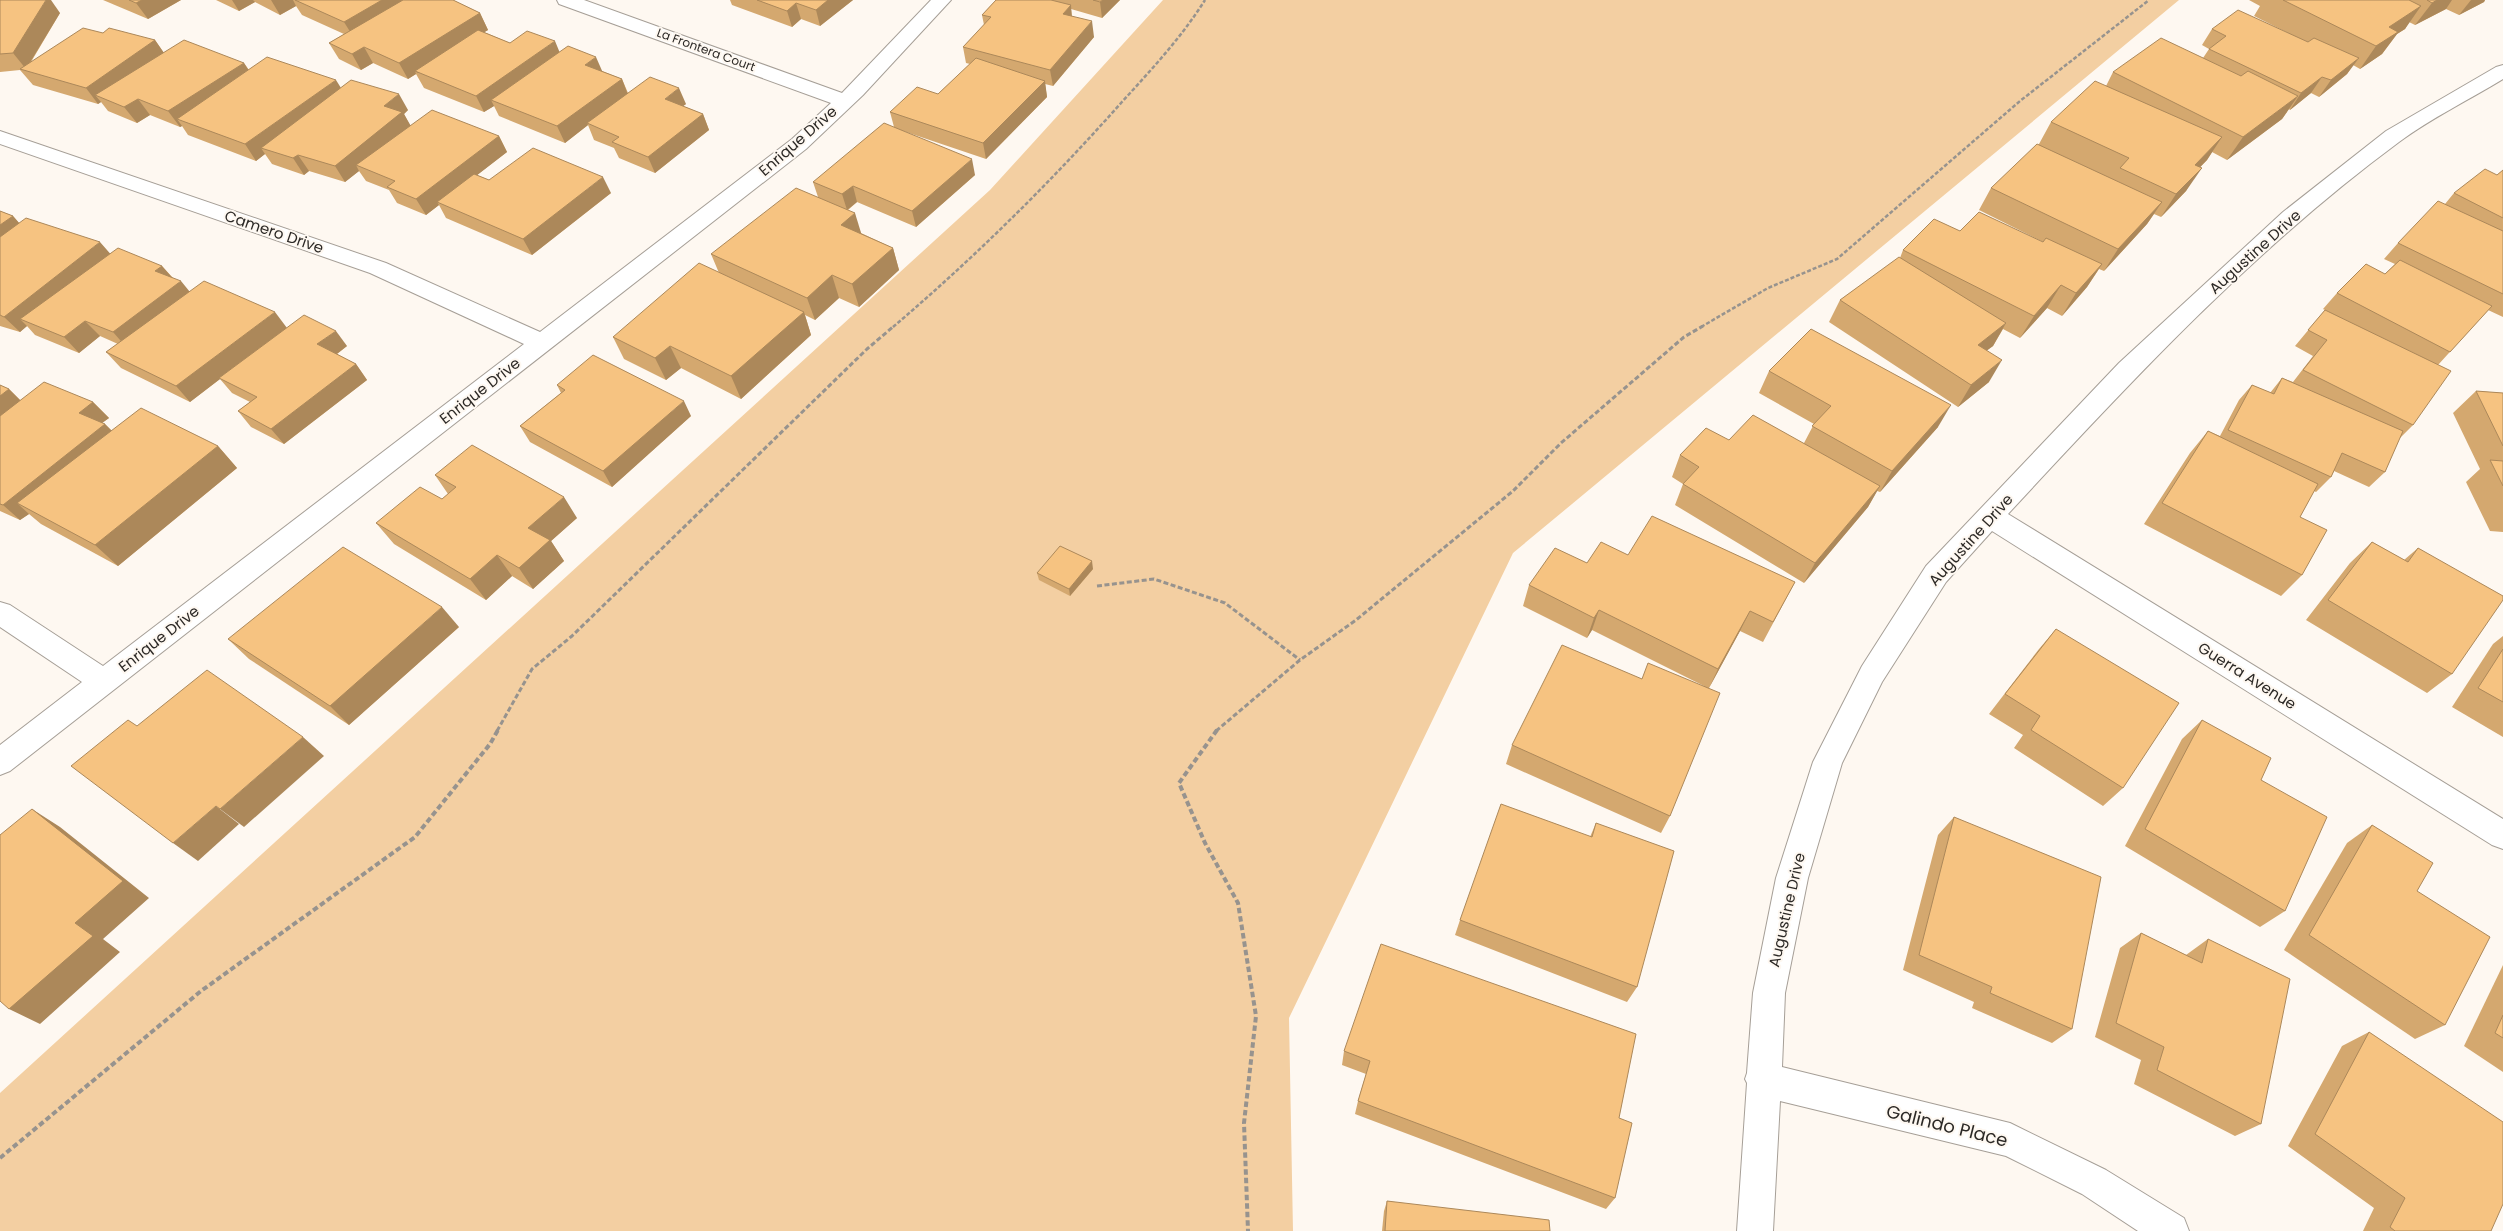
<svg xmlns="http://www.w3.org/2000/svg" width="2503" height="1231" font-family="Poppins,sans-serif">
	<rect width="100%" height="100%" fill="#fef8f1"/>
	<path fill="#f3cfa2" d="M1163,0H2179L1513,553L1289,1018L1293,1231H0V1093L990,190Z"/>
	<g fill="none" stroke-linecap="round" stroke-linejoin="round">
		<g stroke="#a69f97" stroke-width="2">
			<g id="minor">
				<path d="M557,0H584L842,93L931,0H951L863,95L806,149L10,771L0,775V745L82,682L0,627V602L10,605L103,666L524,344L370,273L0,144V131L386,263L540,332L792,139L831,103L559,4Z"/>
				<path d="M2503,65V79C2469,100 2431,118 2399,142C2254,249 2130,382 2008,514L2503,819V849L2492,845L1992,531L1946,582L1882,682L1842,763L1808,878L1785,993L1782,1067L2010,1123L2106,1170L2184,1218L2189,1231H2138L2082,1194L2006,1156L1780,1101L1773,1231H1737L1747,1083L1745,1079L1747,1073L1753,993L1776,878L1813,762L1862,666L1926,566L2119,363L2283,212L2386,131L2496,67Z"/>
			</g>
		</g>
		<g stroke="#97938e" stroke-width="2.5" stroke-dasharray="4 2" stroke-linecap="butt">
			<path d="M893,327C974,258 1050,183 1121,103C1151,70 1181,38 1205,0"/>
			<path d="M1701,327L1768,288L1837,259L2020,101L2149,0"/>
		</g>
		<g stroke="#97938e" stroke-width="3" stroke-dasharray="5 2.5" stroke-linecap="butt">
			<path d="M1097,586L1154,579L1225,603L1300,660"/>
			<path d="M497,731L532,669L572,636L867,349L894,326"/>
			<path d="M1216,731L1300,660L1356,620L1513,491L1561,443L1684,337L1703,326"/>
		</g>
		<g stroke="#97938e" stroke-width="4" stroke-dasharray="5.5 3" stroke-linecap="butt">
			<path d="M1217,730L1179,783L1205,843L1238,903L1256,1016L1244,1123L1248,1231"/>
			<path d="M0,1158L201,991L415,837L490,744L498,730"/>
		</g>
		<use href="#minor" fill="#fff" fill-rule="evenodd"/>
	</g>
	<g fill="#d4a86f">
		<path d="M0,0L60,13L31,62L103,33L155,40L164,53L244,63L249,70L340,88L408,110L404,114L410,126L499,136L507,152L477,175L489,180L611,193L532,255L446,218L439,205L426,215L397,203L389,190L366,181L359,171L345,182L309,171L304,175L272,164L265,154L256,161L188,135L182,126L180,127L150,115L137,123L108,111L101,102L98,104L33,85L20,70L0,72Z"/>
		<path d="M103,0H181L148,19Z"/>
		<path d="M216,0H453L480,13L488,30L484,32L510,43L560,52L602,71L622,79L628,93L686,104L683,106L703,114L709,130L655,173L619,158L614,148L594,140L588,125L565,143L499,116L494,106L484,112L424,88L416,74L408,79L373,63L361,70L339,59L329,43L344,34L302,15L296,6L280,15L255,2L239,11Z"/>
		<path d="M730,0H853L820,26L801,19L792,27L732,5Z"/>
		<path d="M996,0H1120L1102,18L1071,9L1072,16L1094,37L1053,86L1045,84L1047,97L986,159L903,131L975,175L916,227L857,202L848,210L861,233L893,248L899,270L859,307L839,298L815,320L805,315L811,335L741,399L681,368L666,380L624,359L613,337L719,273L711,254L818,197L813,182L894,127L890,112L938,94L970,64L966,63L963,47L984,25L982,15Z"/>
		<path d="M2249,0H2485L2484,2L2459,15L2446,9L2415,25L2409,22L2405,29L2397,34L2382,54L2360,69L2353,65L2347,74L2319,97L2311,93L2290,110L2289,109L2282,119L2227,160L2212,152L2207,160L2200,167L2186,191L2161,217L2154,214L2147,224L2104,271L2099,269L2087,287L2062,316L2047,308L2020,338L2003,329L1993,346L1987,350L1989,382L1958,407L1829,322L1840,300L1900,258L1903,250L1960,231L2043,242L1979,210L1991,188L2039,144L2051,122L2106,86L2113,72L2203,58L2209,49L2202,45L2212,29L2290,34L2254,16L2260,6Z"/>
		<path d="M2503,170V317L2488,310L2438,365L2413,425L2399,439L2385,472L2369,487L2334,471L2331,477L2316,492L2314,491L2300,517L2302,575L2281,596L2144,524L2190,453L2208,431L2220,436L2239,400L2252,385L2270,393L2282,378L2293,382L2313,356L2295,346L2325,310L2323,309L2337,293L2385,274L2395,264L2384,259L2398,243L2445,204L2454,193L2497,175Z"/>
		<path d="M0,211L13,216L19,223L111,254L162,266L173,278L189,292L286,328L347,346L337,354L356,364L367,380L284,444L251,427L238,411L250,402L232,393L220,379L190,402L121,368L106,352L118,344L100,336L79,353L35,335L27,326L20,332L0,326Z"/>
		<path d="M1769,371L1938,427L1880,492L1877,491L1868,507L1804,583L1675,505L1683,484L1672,477L1680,455L1729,440L1804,443L1814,424L1759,393Z"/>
		<path d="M0,385L9,389L20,400L93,402L109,418L102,423L105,424L112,431L218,446L237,468L118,566L41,524L29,514L20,520L0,511Z"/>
		<path d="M557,385L691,416L612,487L530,442L520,426L561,393Z"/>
		<path d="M2476,391L2503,393V532L2490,531L2466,482L2480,469L2453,413Z"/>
		<path d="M435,475L577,518L551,541L564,561L533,589L512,576L486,600L394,544L376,523L442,499L448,494Z"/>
		<path d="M2372,542L2404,560L2418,548L2452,674L2427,693L2306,620L2350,563Z"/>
		<path d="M1628,555L1795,582L1763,642L1740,631L1709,688L1670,816L1661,833L1506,764L1512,745L1642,679L1704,686L1592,630L1587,638L1523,606L1529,585L1587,563Z"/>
		<path d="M1093,569L1070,596L1039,580L1037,573Z"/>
		<path d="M459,627L349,725L249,659L228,639Z"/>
		<path d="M2056,629L2123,788L2103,806L2014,748L2023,735L1989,714L2039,649Z"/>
		<path d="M2503,636V737L2452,707L2493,644Z"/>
		<path d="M2202,720L2261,780L2285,911L2260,927L2125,846L2182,739Z"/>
		<path d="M1954,817L2072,1029L2052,1043L1972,1008L1974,1002L1903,970L1938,835Z"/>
		<path d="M1596,823L1637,987L1627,1002L1455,935L1460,920L1590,837Z"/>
		<path d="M2372,825L2417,891L2445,1025L2415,1039L2284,950L2347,843Z"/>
		<path d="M2141,933L2186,955L2208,939L2261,1124L2235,1136L2134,1084L2141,1060L2095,1037L2120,948Z"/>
		<path d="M2503,965V1072L2464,1046Z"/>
		<path d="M2369,1032L2491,1231H2363L2374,1208L2288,1146L2342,1046Z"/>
		<path d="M1344,1051L1619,1118L1615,1198L1606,1209L1355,1114L1358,1101L1366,1074L1342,1065Z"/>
		<path d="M1387,1201L1550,1231H1382L1384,1211Z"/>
	</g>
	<g fill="#ac885a">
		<path d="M46,0H51L60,13L26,69L13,53Z"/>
		<path d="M142,0H181L148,19L136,3Z"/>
		<path d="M232,0H253L255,2L239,11Z"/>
		<path d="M271,0H293L296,6L280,15Z"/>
		<path d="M382,0H418L354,38L344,22Z"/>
		<path d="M828,0H853L820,26L816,10Z"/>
		<path d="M1103,0H1120L1102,18L1100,2Z"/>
		<path d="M2437,0H2452L2446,9L2415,25L2432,3Z"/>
		<path d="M2471,0H2485L2484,2L2459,15Z"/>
		<path d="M796,3L801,19L792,27L787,11Z"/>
		<path d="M1071,5L1072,21L1063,14Z"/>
		<path d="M2421,6L2405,29L2397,34L2382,54L2360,69L2376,46L2389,27Z"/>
		<path d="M480,13L488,30L418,73L415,71L416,74L408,79L399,63Z"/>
		<path d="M1092,21L1094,37L1053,86L1050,70Z"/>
		<path d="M155,40L166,56L95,95L101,102L98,104L86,88Z"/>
		<path d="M555,41L562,58L491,100L494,106L484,112L476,96Z"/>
		<path d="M364,47L373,63L361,70L352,54Z"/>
		<path d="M596,57L603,73L585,65Z"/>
		<path d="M2359,58L2347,74L2319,97L2331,80Z"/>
		<path d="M244,63L254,79L177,119L182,126L180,127L168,111Z"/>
		<path d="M2322,77L2311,93L2290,110L2301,93Z"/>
		<path d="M622,79L628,95L587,123L588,125L565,143L557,126Z"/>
		<path d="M336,80L346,96L261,148L265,154L256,161L245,144Z"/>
		<path d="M1045,81L1047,97L986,159L983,143Z"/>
		<path d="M679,88L686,104L671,115L665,99Z"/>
		<path d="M399,94L408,110L404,114L412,128L356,165L359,171L345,182L335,166L384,106Z"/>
		<path d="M2298,96L2282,119L2227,160L2243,137Z"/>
		<path d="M138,99L150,115L137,123L124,107Z"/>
		<path d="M703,114L709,130L655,173L648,157Z"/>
		<path d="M499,136L507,152L441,203L437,202L439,205L426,215L416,199Z"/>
		<path d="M2222,137L2207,160L2180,188L2195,165Z"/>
		<path d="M298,155L309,171L304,175L293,158Z"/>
		<path d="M972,159L975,175L916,227L912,211Z"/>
		<path d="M2202,168L2186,191L2161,217L2176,194Z"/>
		<path d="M603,177L611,193L532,255L523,239Z"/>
		<path d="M853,186L857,202L847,210L842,194Z"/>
		<path d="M2162,202L2147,224L2104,271L2118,249Z"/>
		<path d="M855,213L862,236L841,225Z"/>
		<path d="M13,216L27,232L0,251V225Z"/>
		<path d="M100,242L114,258L20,319L27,326L20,332L4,317Z"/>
		<path d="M893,248L899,270L859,307L852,284Z"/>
		<path d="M2102,264L2087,287L2062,316L2076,293Z"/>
		<path d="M162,266L176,282L155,271Z"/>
		<path d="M832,275L839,298L815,320L807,298Z"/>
		<path d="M181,281L194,297L127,348L113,332Z"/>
		<path d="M2061,285L2047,308L2020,338L2034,316Z"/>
		<path d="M275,312L287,328L219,378L220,379L190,402L176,386Z"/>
		<path d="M804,312L811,335L741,399L731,376Z"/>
		<path d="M85,321L100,336L79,353L64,337Z"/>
		<path d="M2006,323L1993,346L1965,367L1978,345Z"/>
		<path d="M336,331L347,346L329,360L317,344Z"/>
		<path d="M670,346L681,368L666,380L655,358Z"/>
		<path d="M2002,360L1989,382L1958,407L1971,385Z"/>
		<path d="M356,364L367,380L284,444L271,429Z"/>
		<path d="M9,389L25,405L0,423V396Z"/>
		<path d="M684,401L691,416L612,487L603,471Z"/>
		<path d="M93,402L109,418L95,428L79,413Z"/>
		<path d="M1951,405L1938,427L1880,492L1892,471Z"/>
		<path d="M105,424L120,439L17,503L29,514L20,520L3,505Z"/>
		<path d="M218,446L237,468L118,566L95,545Z"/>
		<path d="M1880,486L1868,507L1804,583L1815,563Z"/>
		<path d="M564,497L577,518L551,541L564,561L533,589L519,568L528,528Z"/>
		<path d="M497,555L512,576L486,600L470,579Z"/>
		<path d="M1092,561L1093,569L1070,596L1069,589Z"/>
		<path d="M442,607L459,627L349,725L330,706Z"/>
		<path d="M1599,610L1592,630L1587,638L1594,618Z"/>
		<path d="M1750,611L1740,631L1709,688L1718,669Z"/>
		<path d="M303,737L324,756L244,827L220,809Z"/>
		<path d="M216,806L239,824L198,861L173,843Z"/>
		<path d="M32,809L60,827L149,898L103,939L120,952L40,1024L9,1009L75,923Z"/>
	</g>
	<g fill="#f6c381" stroke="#ac885a">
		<path d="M0,0H46L13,53L0,54Z"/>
		<path d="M129,0H142L136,3Z"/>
		<path d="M295,0H382L344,22Z"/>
		<path d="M403,0H453L480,13L399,63L364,47L352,54L329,43Z"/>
		<path d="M757,0H828L816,10L796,3L787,11Z"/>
		<path d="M996,0H1051L1071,5L1063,14L1092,21L1050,70L963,47L991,17L982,15Z"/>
		<path d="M1093,0H1103L1100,2Z"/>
		<path d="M2283,0H2409L2421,6L2389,27L2398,32L2376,46Z"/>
		<path d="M2427,0H2437L2432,3Z"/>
		<path d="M2238,10L2308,42L2314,38L2359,58L2331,80L2322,77L2301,93L2209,49L2226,36L2212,29Z"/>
		<path d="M83,28L103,33L109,28L155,40L86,88L20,69Z"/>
		<path d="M478,30L510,43L527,31L555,41L476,96L415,71Z"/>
		<path d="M2161,38L2241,76L2248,71L2298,96L2243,137L2113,72Z"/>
		<path d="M184,40L244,63L168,111L138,99L124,107L95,95Z"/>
		<path d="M568,46L596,57L585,65L622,79L557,126L491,100Z"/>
		<path d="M267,57L336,80L245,144L177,119Z"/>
		<path d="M976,58L1045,81L983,143L890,112L917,87L938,94Z"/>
		<path d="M650,77L679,88L665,99L703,114L648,157L612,142L619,137L587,123Z"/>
		<path d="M351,80L399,94L384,106L402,112L335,166L298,155L293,158L261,148Z"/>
		<path d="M2095,81L2222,137L2195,165L2202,168L2176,194L2120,168L2129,158L2051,122Z"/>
		<path d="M432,110L499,136L416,199L387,187L395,181L356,165Z"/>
		<path d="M884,123L972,159L912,211L853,186L842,194L813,182Z"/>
		<path d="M2037,144L2162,202L2118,249L1991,188Z"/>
		<path d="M533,148L603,177L523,239L437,202L474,174L489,180Z"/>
		<path d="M2485,169L2497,175L2503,170V218L2454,193Z"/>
		<path d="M796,188L855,213L841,225L893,248L852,284L832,275L807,298L711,254Z"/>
		<path d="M2438,201L2503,231V294L2398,243Z"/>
		<path d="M0,211L13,216L0,225Z"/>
		<path d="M1979,212L2043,242L2046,238L2102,264L2076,293L2061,285L2034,316L1903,250L1934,219L1960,231Z"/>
		<path d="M26,218L100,242L4,317L0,315V237Z"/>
		<path d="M118,248L162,266L155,271L181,281L113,332L85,321L64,337L20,319Z"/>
		<path d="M1899,257L2006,323L1978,345L2002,360L1971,385L1840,300Z"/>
		<path d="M2400,260L2492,306L2450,352L2337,293L2366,264L2385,274Z"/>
		<path d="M699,263L804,312L731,376L670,346L655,358L613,337Z"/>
		<path d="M204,281L275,312L176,386L106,352Z"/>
		<path d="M2325,310L2451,371L2413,425L2303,370L2327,340L2308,330Z"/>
		<path d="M304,315L336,331L317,344L356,364L271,429L238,411L257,397L219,378Z"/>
		<path d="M1811,329L1951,405L1892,471L1812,426L1831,406L1769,371Z"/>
		<path d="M593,355L684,401L603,471L520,426L565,390L557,385Z"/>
		<path d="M2282,378L2403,431L2385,472L2342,453L2331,477L2228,430L2252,385L2274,394Z"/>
		<path d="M44,382L93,402L79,413L105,424L3,505L0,504V416Z"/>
		<path d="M0,385L9,389L0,396Z"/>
		<path d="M2476,391L2503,393V446Z"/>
		<path d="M141,408L218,446L95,545L17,503Z"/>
		<path d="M1753,415L1880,486L1815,563L1683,484L1699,467L1680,455L1706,428L1729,440Z"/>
		<path d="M2208,431L2318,484L2300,517L2327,530L2302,575L2162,503Z"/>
		<path d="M472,445L564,497L528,528L550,540L519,568L497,555L470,579L376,523L420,487L442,499L456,487L435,475Z"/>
		<path d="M2490,460L2503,461V486Z"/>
		<path d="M1652,516L1795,582L1773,622L1750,611L1718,669L1599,610L1594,618L1529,585L1555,548L1587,563L1601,542L1628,555Z"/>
		<path d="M2372,542L2408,562L2418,548L2503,596V600L2452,674L2328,600Z"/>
		<path d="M1060,546L1092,561L1069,589L1037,573Z"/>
		<path d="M343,547L442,607L330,706L228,639Z"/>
		<path d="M2056,629L2179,703L2123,788L2031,730L2040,716L2005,694Z"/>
		<path d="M1562,645L1642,679L1648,663L1720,693L1670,816L1512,745Z"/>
		<path d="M2503,649V702L2478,688Z"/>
		<path d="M207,670L303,737L220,809L216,806L173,843L71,766L128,720L137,726Z"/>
		<path d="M2202,720L2271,758L2261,780L2327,817L2285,911L2145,829Z"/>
		<path d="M1501,804L1592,837L1596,823L1674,851L1637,987L1460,920Z"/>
		<path d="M32,809L123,881L75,923L93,936L9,1009L0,1001V835Z"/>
		<path d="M1954,817L2101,877L2072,1029L1990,993L1992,987L1919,955Z"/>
		<path d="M2372,825L2433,863L2417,891L2490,937L2445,1025L2309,935Z"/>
		<path d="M2141,933L2202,963L2208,939L2290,979L2261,1124L2157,1070L2164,1047L2116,1023Z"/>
		<path d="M1381,944L1636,1034L1619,1118L1632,1123L1615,1198L1358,1101L1370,1061L1344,1051Z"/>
		<path d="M2503,1015V1038L2495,1033Z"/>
		<path d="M2369,1032L2503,1122V1204L2491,1231H2395L2390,1227L2405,1198L2315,1134Z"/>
		<path d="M1387,1201L1549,1220L1550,1231H1385Z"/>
	</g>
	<g text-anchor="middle" stroke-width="4" stroke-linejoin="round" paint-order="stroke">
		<g font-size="12" fill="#2c2926" stroke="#fef8f1">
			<text transform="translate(706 50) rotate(20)" y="4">La Frontera Court</text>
		</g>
		<g font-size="15" fill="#2c2926" stroke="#fef8f1">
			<text transform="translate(798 141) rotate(-41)" y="5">Enrique Drive</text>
			<text transform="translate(274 232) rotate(19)" y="5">Camero Drive</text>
			<text transform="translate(2255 252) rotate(-42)" y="5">Augustine Drive</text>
			<text transform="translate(480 391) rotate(-38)" y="5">Enrique Drive</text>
			<text transform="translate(1971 540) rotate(-48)" y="5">Augustine Drive</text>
			<text transform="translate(159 639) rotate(-38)" y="5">Enrique Drive</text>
			<text transform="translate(2247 676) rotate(32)" y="5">Guerra Avenue</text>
			<text transform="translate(1787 910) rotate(-77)" y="5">Augustine Drive</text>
		</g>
		<g font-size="18" fill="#2c2926" stroke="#fef8f1">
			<text transform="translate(1947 1126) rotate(14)" y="6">Galindo Place</text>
		</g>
	</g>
</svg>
